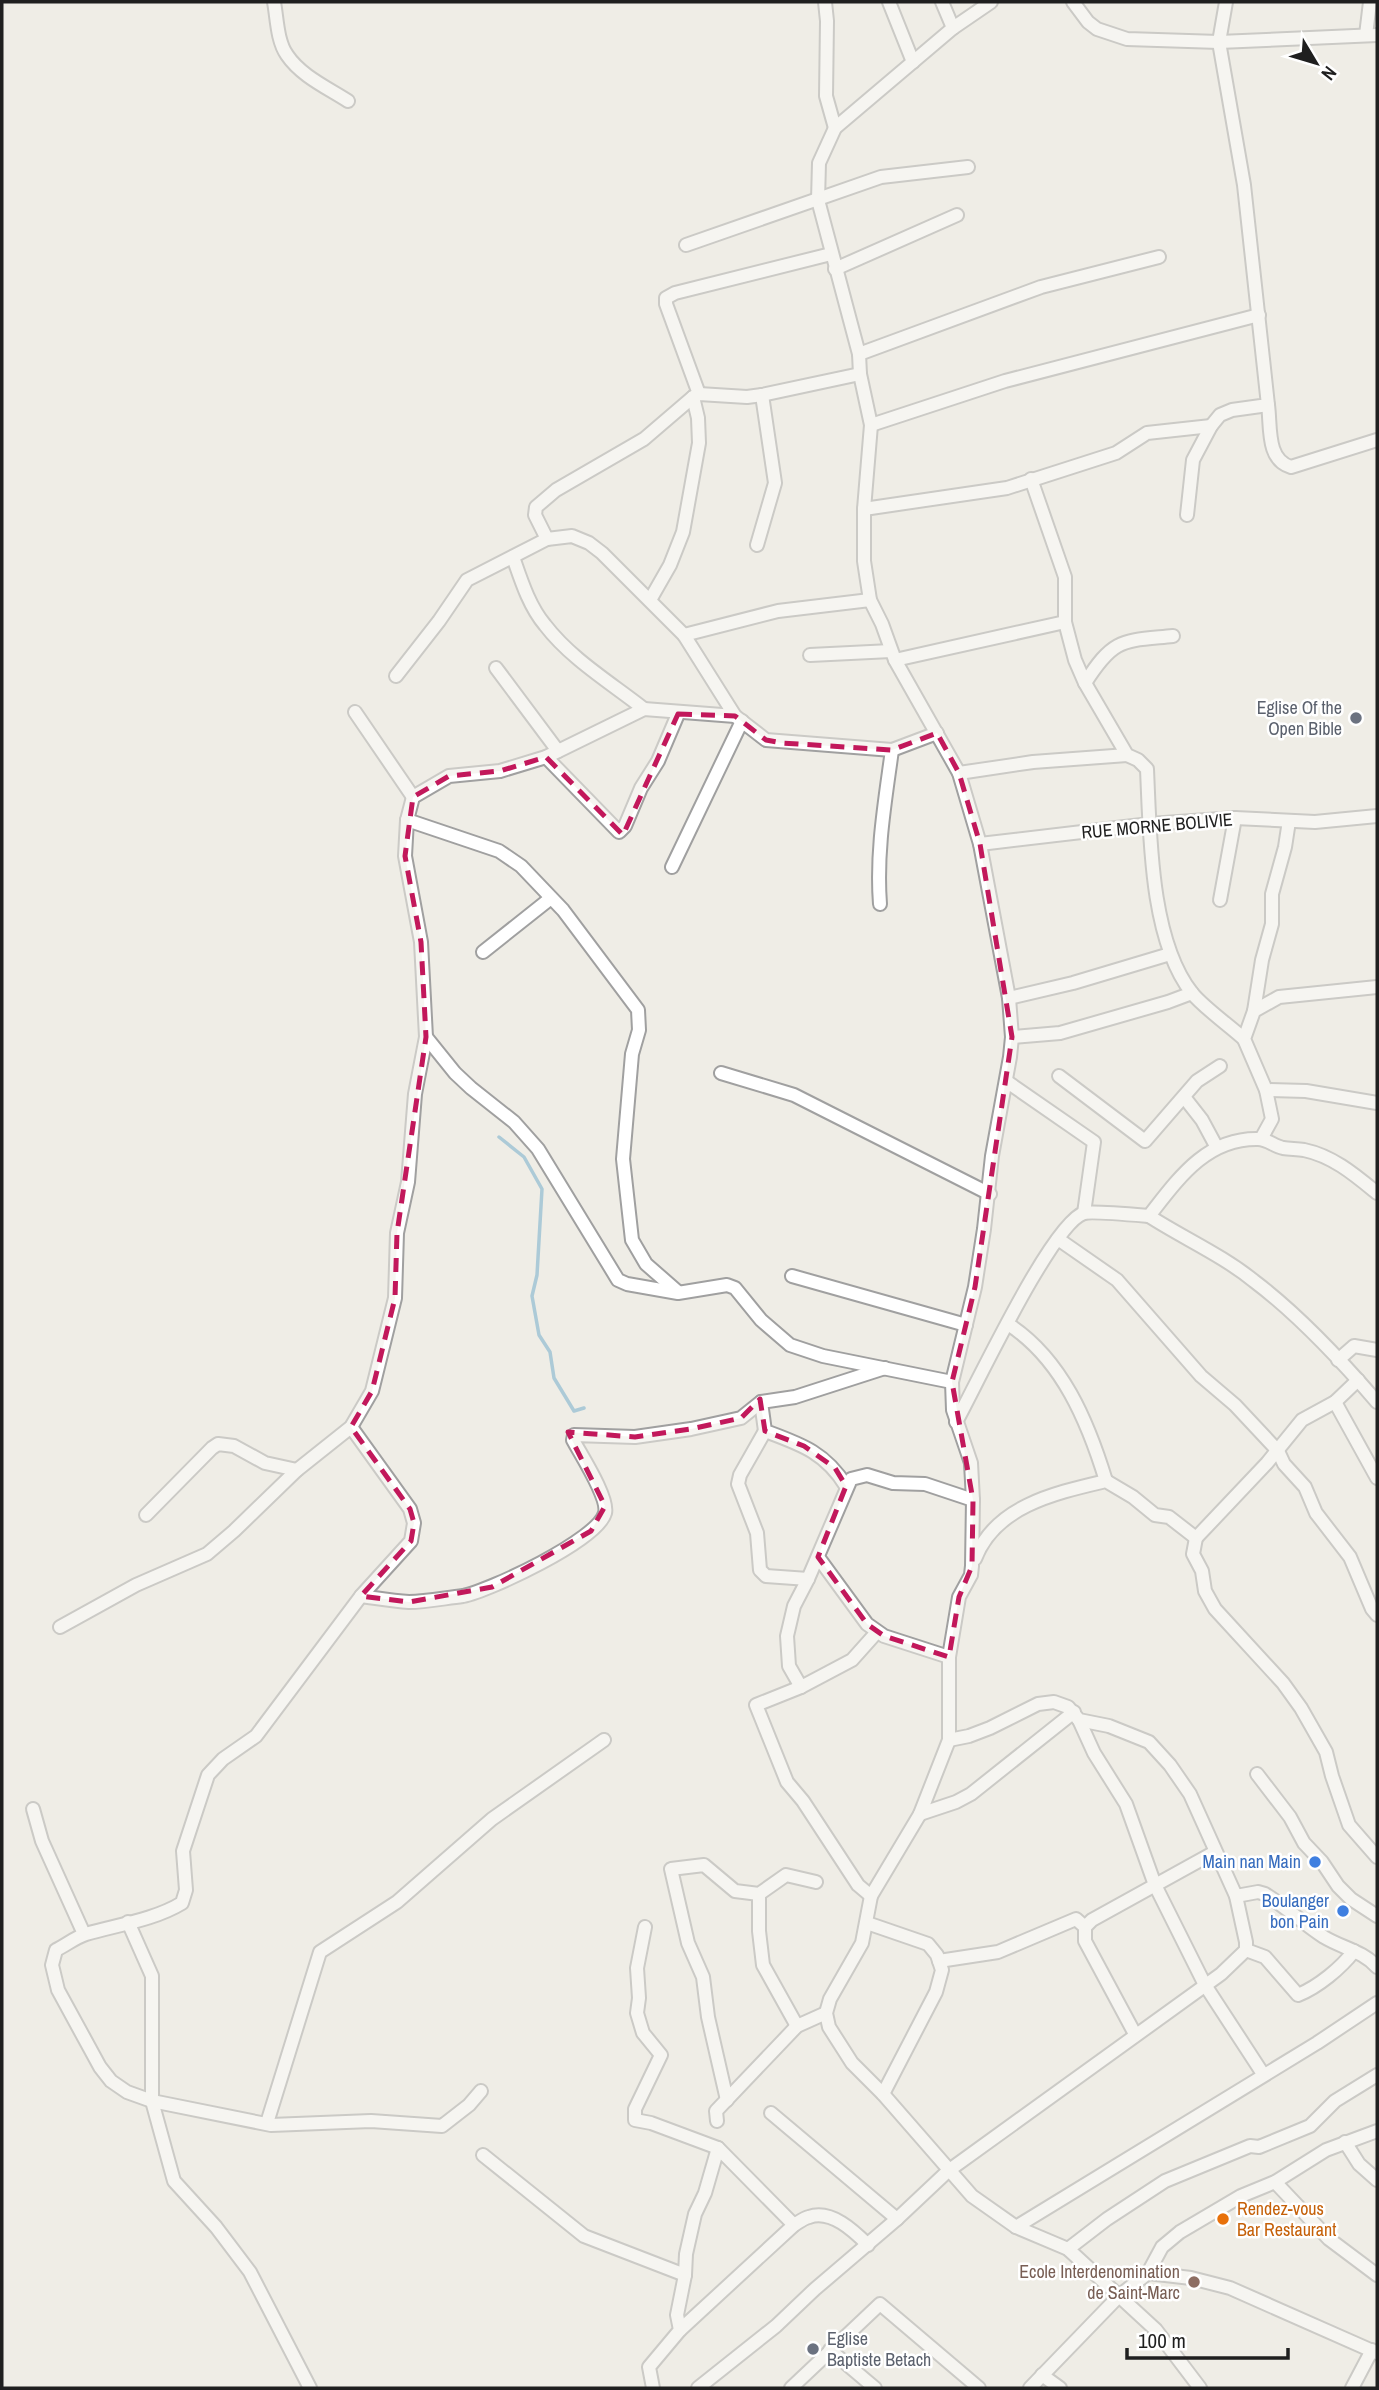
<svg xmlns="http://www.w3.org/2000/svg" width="1379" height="2390" font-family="'Archivo Narrow',sans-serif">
	<rect width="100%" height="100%" fill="#efede6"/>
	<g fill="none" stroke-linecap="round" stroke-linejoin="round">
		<path stroke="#accad7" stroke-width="3.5" d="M499,1137L524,1157L542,1189L537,1275L532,1296L539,1335L550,1352L554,1378L574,1411L584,1408"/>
		<g stroke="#a0a0a0" stroke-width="16">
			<g id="minor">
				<path d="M274,2C277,18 277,41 287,55C301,76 328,88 348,101"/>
				<path d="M825,2L827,21L826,96L835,128"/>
				<path d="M889,2L913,62"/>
				<path d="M942,2L953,28"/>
				<path d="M991,2L953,28L835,128L819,163L818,200L859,354L860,374L871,425L864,509V561L870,600L882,624L895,660L959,773L980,844L1009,998L1012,1037L1010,1057L992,1156L984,1229L975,1287L952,1382L953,1410L971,1463L973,1500L972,1566L971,1575L959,1597L949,1657V1740L920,1814L871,1896L862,1943L830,1999L826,2013L829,2027L852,2063L883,2094L972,2196L1016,2227L1068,2249L1156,2330L1200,2388"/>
				<path d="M1073,2L1088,22L1097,29L1127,39L1219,42L1377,35"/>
				<path d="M1366,35L1370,2"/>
				<path d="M686,245L881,177L968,167"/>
				<path d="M835,269L957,215"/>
				<path d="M859,354L1041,287L1159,257"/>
				<path d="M699,394L666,304V298L675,293L831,254"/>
				<path d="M1268,405C1271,426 1266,460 1291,467L1377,440"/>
				<path d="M871,425L1005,381L1259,315"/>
				<path d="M1031,479L1065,577V622L1075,660L1085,683L1127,755L1138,760L1147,769C1150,834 1150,940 1192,993C1203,1007 1230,1026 1244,1039"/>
				<path d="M864,509L1007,488L1116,453L1147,433L1211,426"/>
				<path d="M1187,515L1193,460L1211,426L1220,415L1232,410L1268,405L1244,185L1219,42L1226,2"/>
				<path d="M547,539L535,515L536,507L556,490L644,439L693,397L699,394L747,397L762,395L860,374"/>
				<path d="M757,545L775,483L762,395"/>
				<path d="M513,557C521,580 529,606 545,625C571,659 611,683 644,709"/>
				<path d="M650,600L670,565L683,532L699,443L698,418L693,397"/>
				<path d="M684,635L778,611L870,600"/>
				<path d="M810,655L891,651"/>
				<path d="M895,660L1065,622"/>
				<path d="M496,668L558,751"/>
				<path d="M396,676L439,621L467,580L547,539L572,536L589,543L602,553L684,635L735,716L766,740L892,750L937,733"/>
				<path d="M1085,683C1114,637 1123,641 1173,636"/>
				<path d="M355,712L413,797"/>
				<path d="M546,757L619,832L625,826L641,788L658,761L678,714"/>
				<path d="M959,773L1033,762L1127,755"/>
				<path d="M407,820L499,851L521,866L563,910L638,1010L639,1030L632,1054L623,1159L632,1240L646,1264L678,1292"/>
				<path d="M980,844L1150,824L1235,818L1315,822L1377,816"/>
				<path d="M672,867L742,721"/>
				<path d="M1220,900L1235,818"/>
				<path d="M880,904C876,852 885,802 892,750"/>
				<path d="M483,952L551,898"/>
				<path d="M1009,998L1073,983L1170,954"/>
				<path d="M1254,1011L1262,960L1272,924V894L1285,847L1289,821"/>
				<path d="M426,1037L455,1073L471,1088L514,1122L538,1149L618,1280L627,1284L678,1293L727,1285L735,1288L761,1320L790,1345L823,1356L952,1382"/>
				<path d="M1012,1037L1060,1033L1168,1002L1192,993"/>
				<path d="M721,1073L794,1095L990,1194"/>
				<path d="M1059,1076L1145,1141L1197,1081L1220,1066"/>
				<path d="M1006,1081L1094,1142L1084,1213"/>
				<path d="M1266,1090L1306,1091L1377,1103"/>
				<path d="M1184,1097L1202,1120L1216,1146"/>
				<path d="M1261,1139L1272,1119L1266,1090L1244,1039L1254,1011L1279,997L1377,987"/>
				<path d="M1149,1216C1183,1238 1222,1255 1254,1281C1299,1315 1340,1359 1377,1402"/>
				<path d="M1058,1239L1117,1280L1201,1376L1235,1405L1278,1451L1284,1464L1305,1487L1316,1513L1350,1557L1372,1609L1377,1615"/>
				<path d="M792,1276L966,1325"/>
				<path d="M1008,1324C1062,1359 1088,1422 1106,1481"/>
				<path d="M1338,1360L1354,1346L1377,1350"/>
				<path d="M761,1402L765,1431C800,1444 825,1452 846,1486"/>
				<path d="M1335,1402L1377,1478"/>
				<path d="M956,1422C976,1386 1052,1223 1084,1213C1092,1211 1137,1215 1149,1216C1178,1179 1206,1138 1258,1139C1267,1139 1274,1146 1283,1148C1290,1149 1297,1149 1304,1150C1333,1156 1355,1175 1377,1193"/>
				<path d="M351,1427L410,1509L414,1523L411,1541L361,1596L256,1736L223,1759L208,1775L183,1851L186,1890L182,1903C154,1920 117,1925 86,1934C76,1937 66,1945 56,1950L52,1965L58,1990L100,2067L111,2081L127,2092L152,2101L271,2125L371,2121L442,2126L469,2105L481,2091"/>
				<path d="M765,1431L740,1475L738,1484L757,1533L760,1570L766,1576L808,1579"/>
				<path d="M146,1515L212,1448L218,1444L234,1446L265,1463L297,1470"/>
				<path d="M1196,1538L1193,1554L1202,1571L1205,1591L1215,1609L1283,1683L1301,1708L1326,1752L1332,1776L1349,1825L1377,1857"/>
				<path d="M818,1557L867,1624L884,1636L949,1657"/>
				<path d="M975,1559C995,1506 1055,1493 1106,1481L1133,1497L1155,1515L1169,1517L1196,1538L1267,1463L1302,1420L1335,1402L1358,1380"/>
				<path d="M361,1596C376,1598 393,1601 409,1602C426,1602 445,1598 463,1596C489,1591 598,1540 605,1513C609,1498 581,1455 573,1440L574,1435L635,1437L691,1429L741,1418L761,1402L795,1397L885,1368"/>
				<path d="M60,1627L136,1585L207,1554L234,1531L297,1470L351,1427L372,1391L395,1298L397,1233L408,1182L415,1094L426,1037L421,942L405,856L407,820L413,797L449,776L500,771L546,757L644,709L735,716"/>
				<path d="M801,1687L789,1666L787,1636L794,1606L808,1579L851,1479L867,1475L893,1483L925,1484L973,1500"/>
				<path d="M1079,1720L1094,1753L1126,1804L1155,1885L1205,1985L1263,2074"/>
				<path d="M1257,1774L1290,1817L1304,1843L1322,1862L1338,1886L1351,1899L1377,1916"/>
				<path d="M33,1809L42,1841L84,1934"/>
				<path d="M920,1814L956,1802L971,1794L1074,1712"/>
				<path d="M759,1894V1931L763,1965L797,2026"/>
				<path d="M871,1896L858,1885L803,1801L787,1782L756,1705L801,1687L852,1660L877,1632"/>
				<path d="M1236,1896L1258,1892L1265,1894C1286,1907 1304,1924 1324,1937C1342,1948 1363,1951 1377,1967"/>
				<path d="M128,1922L152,1976V2101L174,2181L216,2227L250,2272L310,2388"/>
				<path d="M867,1923L928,1944L937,1955L942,1970L936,1992L883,2094"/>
				<path d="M645,1927L637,1968L639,1998L637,2013L643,2033L661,2055L635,2109V2120L651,2123L718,2148L794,2225"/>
				<path d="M1246,1950L1265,1957L1298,1995C1318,1987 1341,1968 1354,1951"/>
				<path d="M939,1961L998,1952L1076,1919L1085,1927"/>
				<path d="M1135,2034L1085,1941V1927L1092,1920L1215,1852"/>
				<path d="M727,2100L708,2017L703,1977L688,1943L671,1869L704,1865L735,1891L759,1894L786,1875L816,1882"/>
				<path d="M771,2113L897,2219"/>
				<path d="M717,2121L716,2111L797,2026L826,2013"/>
				<path d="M267,2123L320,1952L397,1902L492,1819L604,1740"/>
				<path d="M1345,2142L1359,2164L1377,2180"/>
				<path d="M483,2155L584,2236L685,2275"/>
				<path d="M1275,2182L1329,2239L1377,2275"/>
				<path d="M1016,2227L1317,2043L1377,2003"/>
				<path d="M1068,2249L1107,2219L1165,2181L1250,2146L1259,2147L1310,2126L1335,2101L1377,2075"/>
				<path d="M1148,2273L1191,2278L1230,2288L1377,2353"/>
				<path d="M680,2330L794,2225C799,2222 804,2218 809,2217C831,2209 854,2231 868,2245"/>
				<path d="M830,2350L875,2388"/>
				<path d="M1042,2375L1060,2388"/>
				<path d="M653,2388L649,2367L680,2330L677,2315L685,2275L686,2254L695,2214L705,2193L718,2148"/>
				<path d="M698,2388L776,2326L815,2289L897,2219L948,2171L1221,1974L1246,1950V1942L1236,1896L1190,1794L1170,1765L1149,1742L1109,1726L1079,1720L1068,1707L1054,1702L1038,1704L990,1728L969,1736L949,1740"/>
				<path d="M791,2388L880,2304L979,2388"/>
				<path d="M1030,2388L1119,2296L1148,2273L1162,2247L1180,2232L1241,2196L1275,2182L1326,2150L1377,2131"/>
				<path d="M1352,2388L1372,2350"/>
			</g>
		</g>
		<use href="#minor" stroke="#fff" stroke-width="12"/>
	</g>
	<path d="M0 0H1379V2390H0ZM678,714L735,716L766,740L782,743L892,750L937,733L959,773L980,844L1012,1037L975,1287L952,1382L973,1500L972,1566L959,1597L949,1657L884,1636L867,1624L818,1557L846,1486L835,1468L804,1446L765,1431L760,1399L741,1418L691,1429L635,1437L568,1432L605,1506L591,1531L492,1587L409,1602L361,1596L411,1541L414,1523L410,1509L351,1427L372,1391L395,1298L397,1233L426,1037L421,942L405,856L413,797L449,776L500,771L546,757L623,835Z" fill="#efede6" fill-opacity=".55" fill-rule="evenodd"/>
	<path fill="none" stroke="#c2185b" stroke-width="5" stroke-dasharray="14 9" stroke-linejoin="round" d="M678,714L735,716L766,740L782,743L892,750L937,733L959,773L980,844L1012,1037L975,1287L952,1382L973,1500L972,1566L959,1597L949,1657L884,1636L867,1624L818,1557L846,1486L835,1468L804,1446L765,1431L760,1399L741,1418L691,1429L635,1437L568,1432L605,1506L591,1531L492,1587L409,1602L361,1596L411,1541L414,1523L410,1509L351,1427L372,1391L395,1298L397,1233L426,1037L421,942L405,856L413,797L449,776L500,771L546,757L623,835Z"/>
	<g fill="#6b7280" stroke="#fff" stroke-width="2.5">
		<circle cx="1356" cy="718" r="7"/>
		<circle cx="813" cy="2349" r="7"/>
	</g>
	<g fill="#3f7fe0" stroke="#fff" stroke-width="2.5">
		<circle cx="1315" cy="1862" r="7"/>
		<circle cx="1343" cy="1911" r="7"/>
	</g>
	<circle fill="#e8710a" stroke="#fff" stroke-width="2.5" cx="1223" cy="2219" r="7"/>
	<circle fill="#8d6e63" stroke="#fff" stroke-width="2.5" cx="1194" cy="2282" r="7"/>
	<g text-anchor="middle" stroke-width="5" stroke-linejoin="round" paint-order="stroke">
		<g font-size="18" fill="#5b616d" stroke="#fff" text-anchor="end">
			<text x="1342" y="714">Eglise Of the<tspan x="1342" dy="21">Open Bible</tspan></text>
			<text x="827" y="2345" text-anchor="start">Eglise<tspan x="827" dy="21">Baptiste Betach</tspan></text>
		</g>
		<g font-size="18" fill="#1f1f1f" stroke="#fff">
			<text transform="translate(1157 826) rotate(-5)" y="6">RUE MORNE BOLIVIE</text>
		</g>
		<g font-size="18" fill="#366cbe" stroke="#fff" text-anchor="end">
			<text x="1301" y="1868">Main nan Main</text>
			<text x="1329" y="1907">Boulanger<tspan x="1329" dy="21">bon Pain</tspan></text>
		</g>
		<g font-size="18" fill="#c56008" stroke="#fff" text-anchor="start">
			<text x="1237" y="2215">Rendez-vous<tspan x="1237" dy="21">Bar Restaurant</tspan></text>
		</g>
		<g font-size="18" fill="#785e54" stroke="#fff" text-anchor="end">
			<text x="1180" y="2278">Ecole Interdenomination<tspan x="1180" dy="21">de Saint-Marc</tspan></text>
		</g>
	</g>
	<rect width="1379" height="2390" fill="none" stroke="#1f1f1f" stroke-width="7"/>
	<g transform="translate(1316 63) rotate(128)" stroke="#ffffff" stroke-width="5" paint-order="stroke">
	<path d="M0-5L12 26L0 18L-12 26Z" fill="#1f1f1f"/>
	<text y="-10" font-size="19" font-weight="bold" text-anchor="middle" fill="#1f1f1f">N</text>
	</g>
	<path d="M1127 2348v10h161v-10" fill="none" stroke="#1f1f1f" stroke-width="3.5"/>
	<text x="1138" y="2348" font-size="21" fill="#1f1f1f" stroke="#ffffff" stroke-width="5" paint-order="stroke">100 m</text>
</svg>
